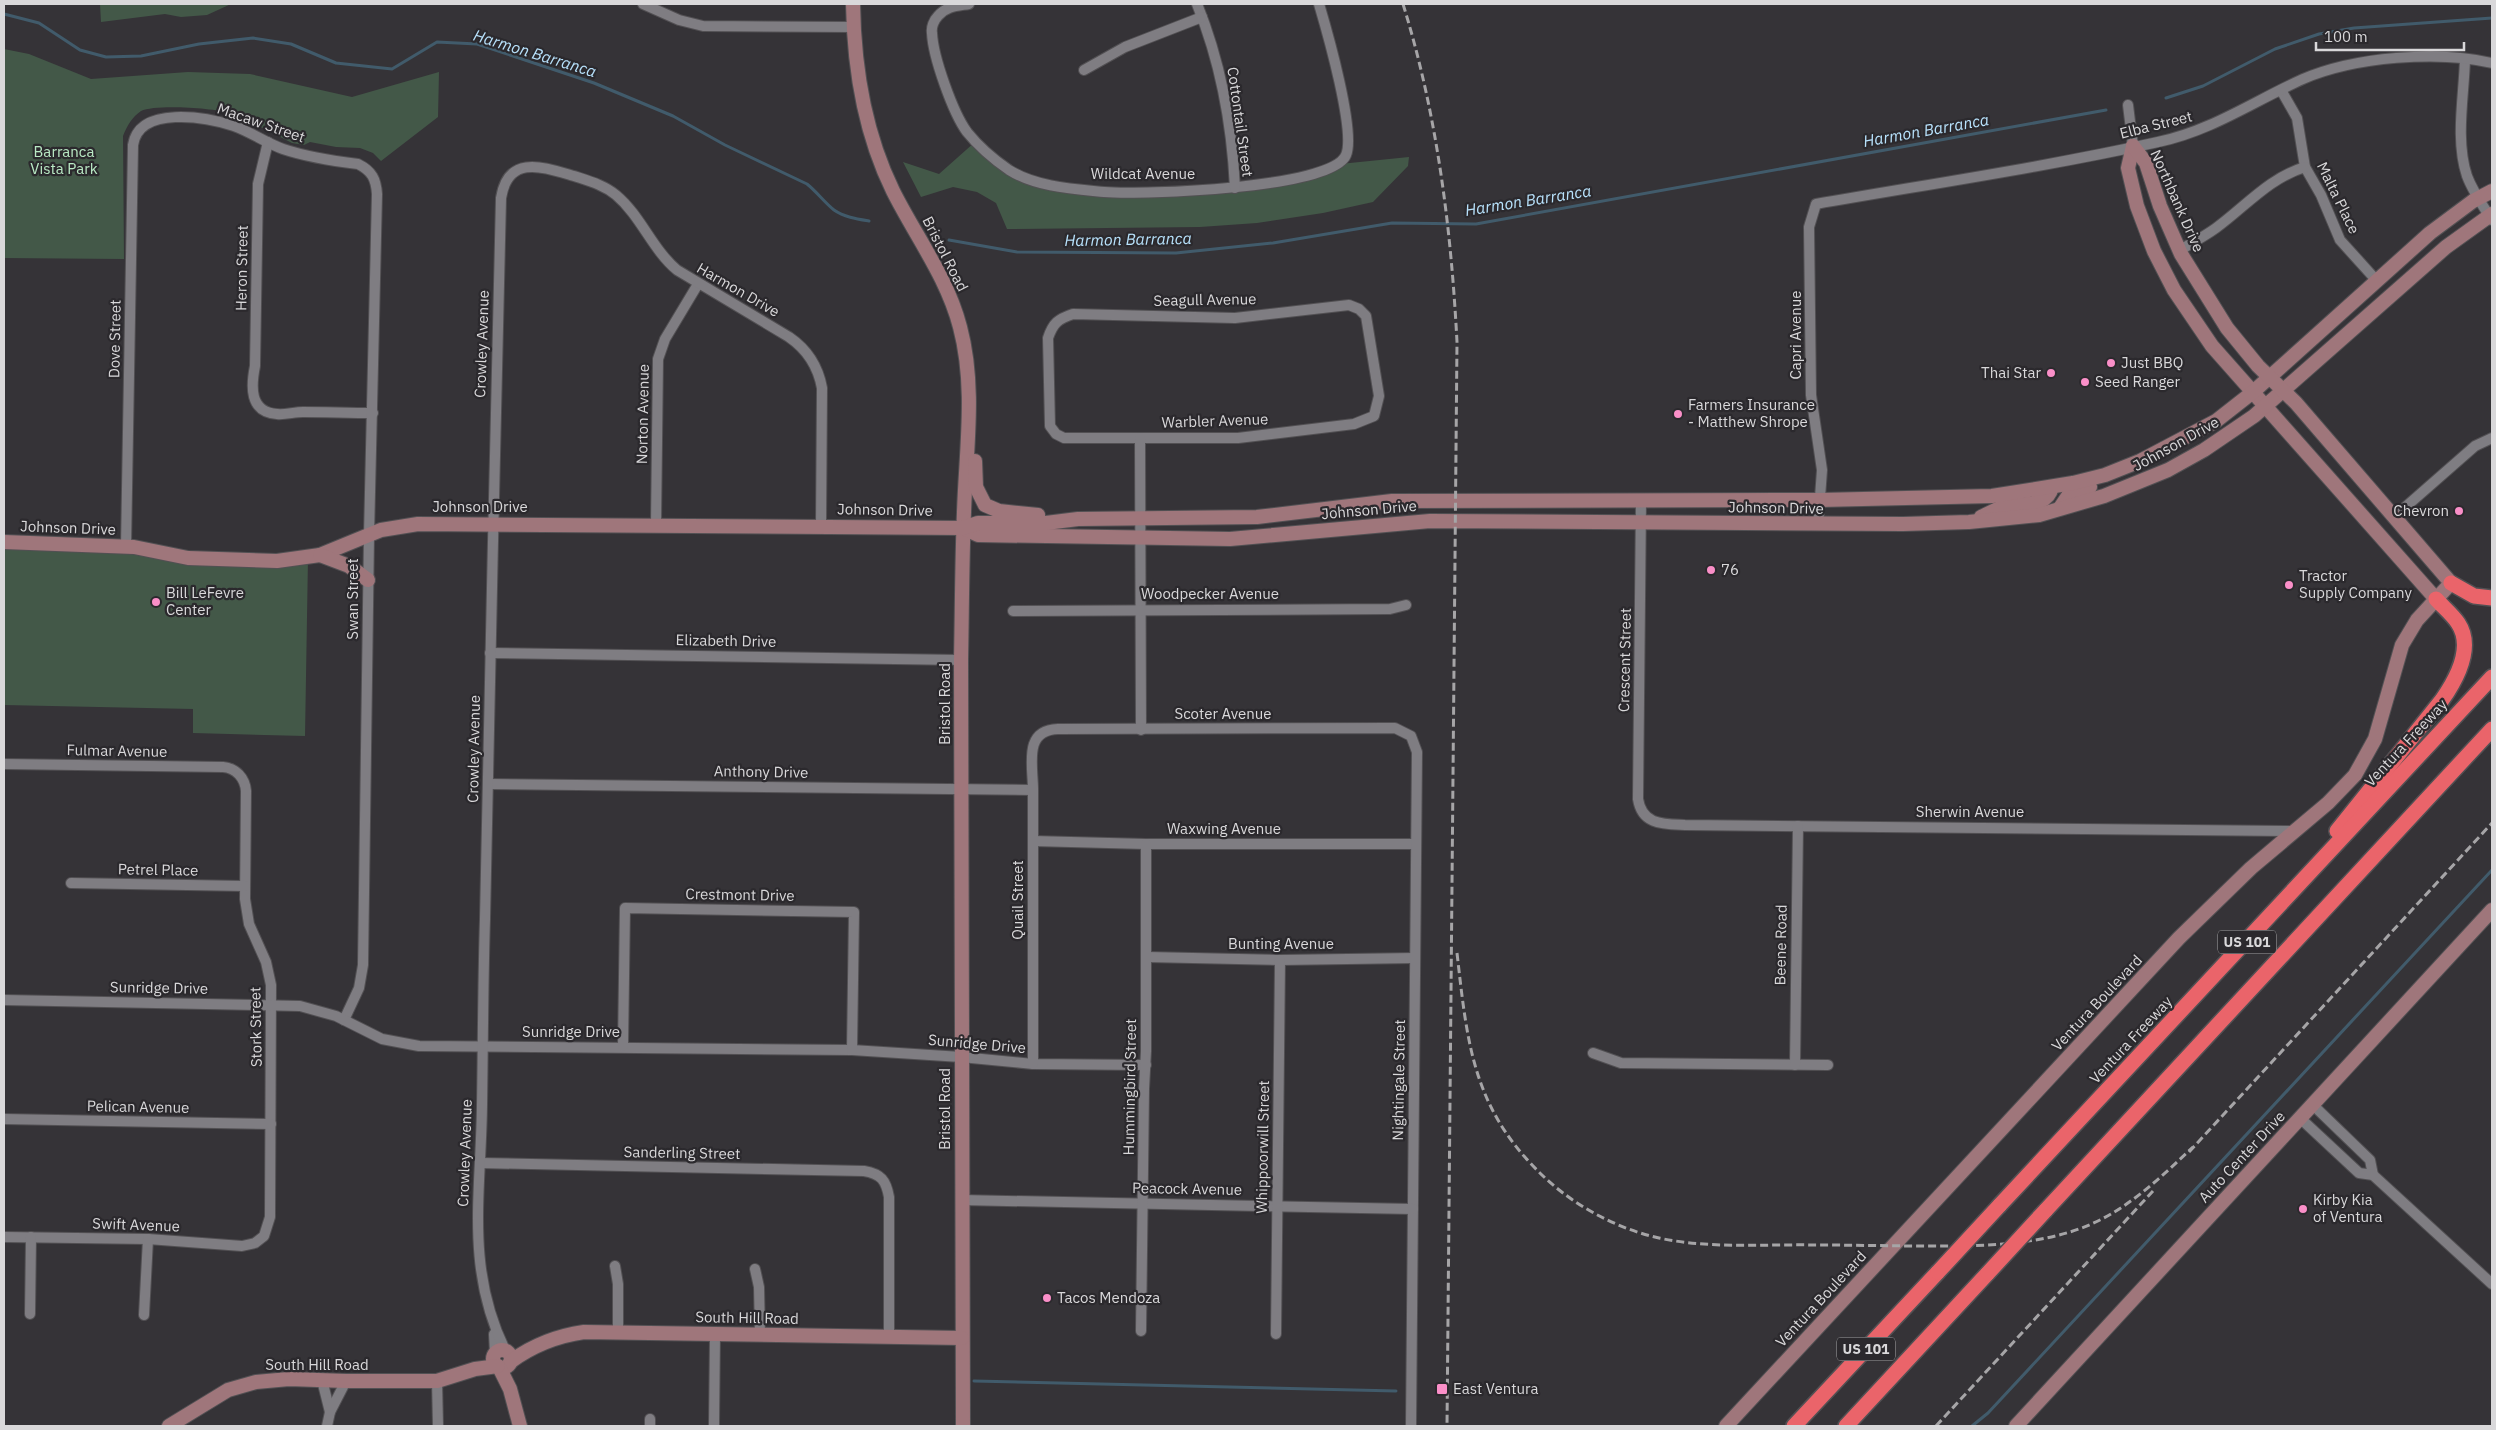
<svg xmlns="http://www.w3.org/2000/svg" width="2496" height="1430" font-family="'IBM Plex Sans',sans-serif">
	<rect width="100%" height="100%" fill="#353337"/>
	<g fill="#435848">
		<path d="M100,4H231L207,15L181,17L165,14L101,22Z"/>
		<path d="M4,49L29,54L91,79L188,72L250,74L352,97L439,72L438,117L381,161L373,153L360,148L336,147L310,142L304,145L292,143C272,133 251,121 229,113C214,108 155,104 141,111C132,117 127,126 123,136L124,259L4,258Z"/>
		<path d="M975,142L1030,180L1104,192L1235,188L1340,164L1409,157L1408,166L1373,202L1323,213L1257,223L1200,227L1007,229L996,203L977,192L953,187L921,197L903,162L939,174Z"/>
		<path d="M4,542L308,558L305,736L193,733V709L4,705Z"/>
	</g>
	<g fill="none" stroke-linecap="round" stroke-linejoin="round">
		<g stroke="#415b6b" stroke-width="3">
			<path d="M4,14L39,23L80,50L106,57L141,56L199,44L253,38L291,44L336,63L392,69L437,42L477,44L594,83L673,116L725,145L807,184C817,192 824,202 834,210C844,217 857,219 869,221"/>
			<path d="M2166,98L2203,86L2275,49L2319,34L2354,28L2492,18"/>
			<path d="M949,240L1017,252L1176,253L1273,243L1392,223L1476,224L2106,110"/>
			<path d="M974,1381L1396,1391"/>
			<path d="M1972,1426L1988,1413L2492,870"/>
		</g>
		<g stroke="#525053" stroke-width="12">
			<g id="street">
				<path d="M643,4L679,20L703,26L853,27"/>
				<path d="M969,4C958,6 946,6 938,16C934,20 931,27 932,33C933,57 953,113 967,132C979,147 993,159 1009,170C1036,187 1073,189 1104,192C1141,195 1332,189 1346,155C1356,132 1327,31 1319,4"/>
				<path d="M1197,4C1221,63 1232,125 1235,188"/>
				<path d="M2465,59C2464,96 2455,140 2467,176C2473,192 2483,206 2492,220"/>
				<path d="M1084,70L1125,47L1202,17"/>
				<path d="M2281,90L2297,118L2305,167L2321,195L2340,240L2377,281"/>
				<path d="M2128,105L2133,146"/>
				<path d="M268,142L258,184L255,366C251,386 249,412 277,414C285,415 294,412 303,412C326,412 349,413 373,413"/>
				<path d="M2180,250C2192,243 2205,236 2216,228C2246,206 2269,178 2305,167"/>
				<path d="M1349,305L1359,309L1366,316L1379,396L1374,416L1354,424L1238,438H1064L1056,434L1050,426L1048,338C1053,323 1058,319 1073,314L1235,318Z"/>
				<path d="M1140,438L1141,730"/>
				<path d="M1641,500L1638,799C1642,825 1663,824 1685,825L2294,831"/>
				<path d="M2394,517L2475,446L2492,438"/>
				<path d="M656,525L658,359L665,339L698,284"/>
				<path d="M1818,525L1822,470L1811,395L1809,227L1816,204C1930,184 2045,167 2158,142C2211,131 2254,101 2303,79C2354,57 2438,50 2492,63"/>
				<path d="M126,547L133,145C139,105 206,117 234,126C251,132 266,143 283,149C307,157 333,161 358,164C372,171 376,179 377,194L369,535L363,965L359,988L344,1020"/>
				<path d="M1013,611L1390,609L1406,605"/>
				<path d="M490,653L961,660"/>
				<path d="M4,764L223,767C236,768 245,778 246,791L245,899L249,924L266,962L271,985L270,1217L264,1236L255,1243L242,1246L148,1239L4,1237"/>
				<path d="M488,784L1033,790"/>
				<path d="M1033,841L1146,844H1416"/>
				<path d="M71,883L245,886"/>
				<path d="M1147,957L1280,960L1415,958"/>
				<path d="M4,1000L300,1006L336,1016L382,1039L419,1046L852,1050L961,1057L1033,1064L1146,1065"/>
				<path d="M623,1046L625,908L854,912L852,1050"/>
				<path d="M1593,1053L1621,1063L1828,1065"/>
				<path d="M1033,1064V790C1033,765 1023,730 1058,729L1395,728L1411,736L1417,752L1411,1426"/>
				<path d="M1795,1065L1798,826"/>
				<path d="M2313,1105L2370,1160L2373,1175"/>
				<path d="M2300,1118L2359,1173L2373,1175L2492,1284"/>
				<path d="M4,1119L271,1124"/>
				<path d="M480,1163L864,1171C881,1174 886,1180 889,1197V1336"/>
				<path d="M961,1200L1413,1209"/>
				<path d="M615,1266L618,1284V1332"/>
				<path d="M755,1269L759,1287L760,1335"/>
				<path d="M30,1314L31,1237"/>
				<path d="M144,1315L148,1239"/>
				<path d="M1141,1331L1144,1089L1146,1051V844"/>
				<path d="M494,1334L495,1354"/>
				<path d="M1276,1334L1280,960"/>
				<path d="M505,1350C465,1268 481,1193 482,1105C483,1043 483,981 485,919C491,679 494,438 501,198C508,154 543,167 574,176C589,181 604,185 616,195C641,216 652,249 677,270L789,337C808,350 818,366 822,388L821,526"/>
				<path d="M322,1380L330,1412"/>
				<path d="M437,1381L438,1426"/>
				<path d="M327,1426L330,1412L346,1381"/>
				<path d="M650,1426V1419"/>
				<path d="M714,1426L715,1334"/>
			</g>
		</g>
		<g stroke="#525053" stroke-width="16">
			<g id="secondary">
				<path d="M853,4C854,67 865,134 893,191C916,237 947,277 960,327C976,387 966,450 964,512C962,561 962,610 961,660L963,1426"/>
				<path d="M2133,146L2128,168L2137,206L2154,251L2174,290L2212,346L2436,599"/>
				<path d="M975,461L976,487L985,505L999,511L1038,515"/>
				<path d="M2060,508L2070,493L2090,487"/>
				<path d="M1981,517C1988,514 1996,509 2003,507C2021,502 2047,509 2052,487"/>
				<path d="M963,528L978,535L1230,539L1430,521L1903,524L1969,522L2039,515L2104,496L2168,470L2204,450L2254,416L2446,247L2492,214"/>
				<path d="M4,542L134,547L188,558L277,561L320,555L381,530L418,524L963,528L978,523H1046L1078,519L1257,517L1392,501L1820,500L1992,496L2073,483L2105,475L2140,461L2216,421L2253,392L2430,233L2473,201L2492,191"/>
				<path d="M320,555L349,566L368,580"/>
				<circle cx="502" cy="1359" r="9"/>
				<path d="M510,1362C533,1345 556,1336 584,1332L962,1338"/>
				<path d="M499,1367L510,1389L520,1426"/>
				<path d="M169,1426L228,1390L256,1382L289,1379L346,1381H437L475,1369L498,1366"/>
				<path d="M1726,1426L2179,938L2251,868L2328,803L2355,775L2375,739L2402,645L2417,620L2451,583L2296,403L2258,366L2227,328L2181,254L2160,206L2146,163L2133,146"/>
				<path d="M2016,1426L2492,910"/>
			</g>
		</g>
		<g stroke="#525053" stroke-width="18">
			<g id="highway">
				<path d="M2451,583L2474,596L2492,598"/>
				<path d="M2337,831L2442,700C2456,680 2474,647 2458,623C2452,614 2443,607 2436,599"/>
				<path d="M1999,1206L2492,677"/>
				<path d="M2045,1211L2492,729"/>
				<path d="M1794,1426L1938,1272"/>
				<path d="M1846,1426L1988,1273"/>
			</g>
		</g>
		<use href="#street" stroke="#7f7d82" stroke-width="10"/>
		<use href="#secondary" stroke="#9f767b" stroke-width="14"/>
		<use href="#highway" stroke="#ea646a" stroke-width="15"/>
		<g stroke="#a6a5a7" stroke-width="3" stroke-dasharray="8 4" stroke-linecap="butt">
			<path d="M1403,4C1437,114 1451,227 1457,342L1447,1426"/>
			<path d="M1457,953C1467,1040 1472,1105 1537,1170C1569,1203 1614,1228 1659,1238C1710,1249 1764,1244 1815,1245C1853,1245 1891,1246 1929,1246C1980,1246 2030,1246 2079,1229C2124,1213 2159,1179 2193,1147"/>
			<path d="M2189,1152L2492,823"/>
			<path d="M1936,1426L2153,1191"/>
		</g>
		<g stroke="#525053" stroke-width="18" stroke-linecap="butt">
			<g id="highway-bridge">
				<path d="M1938,1272L1999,1206"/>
				<path d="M1988,1273L2045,1211"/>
			</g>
		</g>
		<use href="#highway-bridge" stroke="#ea646a" stroke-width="15"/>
	</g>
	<g fill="#fa8fc8" stroke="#2b292d" stroke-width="2">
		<circle cx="2111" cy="363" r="5"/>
		<circle cx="2051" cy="373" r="5"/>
		<circle cx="2085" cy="382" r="5"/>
		<circle cx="1678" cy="414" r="5"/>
		<circle cx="2459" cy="511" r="5"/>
		<circle cx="1711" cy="570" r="5"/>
		<circle cx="2289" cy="585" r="5"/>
		<circle cx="156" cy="602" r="5"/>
		<circle cx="2303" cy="1209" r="5"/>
		<circle cx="1047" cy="1298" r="5"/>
		<rect x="1436" y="1383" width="12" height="12" rx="2.5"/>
	</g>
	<g text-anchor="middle" stroke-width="4.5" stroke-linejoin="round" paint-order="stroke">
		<g fill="#2b292d" stroke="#a5a4a6" stroke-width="1">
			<rect x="2218" y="930.5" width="58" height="23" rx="4"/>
			<rect x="1837" y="1337.5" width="58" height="23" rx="4"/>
		</g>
		<g font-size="14" font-weight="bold" fill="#d9d8da">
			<text x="2247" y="947">US 101</text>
			<text x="1866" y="1354">US 101</text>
		</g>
		<g font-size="15" fill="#d9d8da" stroke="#2b292d">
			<text transform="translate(1240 122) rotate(82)" y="5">Cottontail Street</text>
			<text transform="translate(261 123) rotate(19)" y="5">Macaw Street</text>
			<text transform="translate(2156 125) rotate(-14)" y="5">Elba Street</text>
			<text x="1143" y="179">Wildcat Avenue</text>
			<text transform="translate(2338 198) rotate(64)" y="5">Malta Place</text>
			<text transform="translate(2177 201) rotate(66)" y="5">Northbank Drive</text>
			<text transform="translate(945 254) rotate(63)" y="5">Bristol Road</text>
			<text transform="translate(242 268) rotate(-89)" y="5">Heron Street</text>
			<text transform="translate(738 290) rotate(30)" y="5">Harmon Drive</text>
			<text transform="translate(1205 300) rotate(-1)" y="5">Seagull Avenue</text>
			<text transform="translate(1796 335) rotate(-90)" y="5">Capri Avenue</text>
			<text transform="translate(115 339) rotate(-89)" y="5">Dove Street</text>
			<text transform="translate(482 344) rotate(-88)" y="5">Crowley Avenue</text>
			<text transform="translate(643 414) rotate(-89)" y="5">Norton Avenue</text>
			<text transform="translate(1215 421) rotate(-2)" y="5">Warbler Avenue</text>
			<text transform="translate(2176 444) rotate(-29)" y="5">Johnson Drive</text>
			<text x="480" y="512">Johnson Drive</text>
			<text transform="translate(1776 508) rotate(1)" y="5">Johnson Drive</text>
			<text transform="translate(885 510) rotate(1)" y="5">Johnson Drive</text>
			<text transform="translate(1369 510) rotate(-5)" y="5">Johnson Drive</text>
			<text transform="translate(68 528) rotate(2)" y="5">Johnson Drive</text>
			<text x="1210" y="599">Woodpecker Avenue</text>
			<text transform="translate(353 599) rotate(-90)" y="5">Swan Street</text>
			<text transform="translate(726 641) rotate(1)" y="5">Elizabeth Drive</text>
			<text transform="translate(1625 660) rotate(-89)" y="5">Crescent Street</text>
			<text transform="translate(945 704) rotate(-90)" y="5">Bristol Road</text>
			<text x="1223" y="719">Scoter Avenue</text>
			<text transform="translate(2406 743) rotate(-47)" y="5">Ventura Freeway</text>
			<text transform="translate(474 749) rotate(-89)" y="5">Crowley Avenue</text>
			<text transform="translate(117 751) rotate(1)" y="5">Fulmar Avenue</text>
			<text transform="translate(761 772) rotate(1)" y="5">Anthony Drive</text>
			<text x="1970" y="817">Sherwin Avenue</text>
			<text x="1224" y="834">Waxwing Avenue</text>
			<text transform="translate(158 870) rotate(1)" y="5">Petrel Place</text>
			<text transform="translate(740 895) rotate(1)" y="5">Crestmont Drive</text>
			<text transform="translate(1018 900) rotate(-90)" y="5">Quail Street</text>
			<text x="1281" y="949">Bunting Avenue</text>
			<text transform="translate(1781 945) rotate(-89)" y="5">Beene Road</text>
			<text transform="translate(159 988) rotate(1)" y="5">Sunridge Drive</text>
			<text transform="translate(2097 1003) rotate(-47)" y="5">Ventura Boulevard</text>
			<text transform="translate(256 1027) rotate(-91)" y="5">Stork Street</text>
			<text x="571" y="1037">Sunridge Drive</text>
			<text transform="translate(2131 1040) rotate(-47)" y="5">Ventura Freeway</text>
			<text transform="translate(977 1044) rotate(5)" y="5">Sunridge Drive</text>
			<text transform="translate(1399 1080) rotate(-89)" y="5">Nightingale Street</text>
			<text transform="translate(1130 1087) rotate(-89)" y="5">Hummingbird Street</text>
			<text transform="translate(138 1107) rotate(1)" y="5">Pelican Avenue</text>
			<text transform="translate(945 1109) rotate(-90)" y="5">Bristol Road</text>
			<text transform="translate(1263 1147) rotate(-89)" y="5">Whippoorwill Street</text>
			<text transform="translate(465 1153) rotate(-88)" y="5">Crowley Avenue</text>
			<text transform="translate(682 1153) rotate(1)" y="5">Sanderling Street</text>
			<text transform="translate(2242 1157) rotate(-47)" y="5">Auto Center Drive</text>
			<text transform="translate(1187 1189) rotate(1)" y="5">Peacock Avenue</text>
			<text transform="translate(136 1225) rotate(2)" y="5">Swift Avenue</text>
			<text transform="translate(1821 1299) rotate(-47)" y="5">Ventura Boulevard</text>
			<text transform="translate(747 1318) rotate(1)" y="5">South Hill Road</text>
			<text x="317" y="1370">South Hill Road</text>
		</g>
		<g font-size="15" fill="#b9e9c4" stroke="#2b292d">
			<text x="64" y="157">Barranca<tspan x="64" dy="17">Vista Park</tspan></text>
		</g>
		<g font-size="15" fill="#d9d8da" stroke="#2b292d" text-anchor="start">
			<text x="2121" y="368">Just BBQ</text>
			<text x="2041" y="378" text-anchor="end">Thai Star</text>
			<text x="2095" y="387">Seed Ranger</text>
			<text x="1688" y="410">Farmers Insurance<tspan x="1688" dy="17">- Matthew Shrope</tspan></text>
			<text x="2449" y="516" text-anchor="end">Chevron</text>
			<text x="1721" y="575">76</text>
			<text x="2299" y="581">Tractor<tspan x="2299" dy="17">Supply Company</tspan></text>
			<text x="166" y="598">Bill LeFevre<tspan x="166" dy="17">Center</tspan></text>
			<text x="2313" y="1205">Kirby Kia<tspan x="2313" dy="17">of Ventura</tspan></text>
			<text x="1057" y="1303">Tacos Mendoza</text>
			<text x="1453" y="1394">East Ventura</text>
		</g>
		<g font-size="16" font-style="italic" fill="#b8e2fc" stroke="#2b292d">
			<text transform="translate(535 53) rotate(17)" y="6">Harmon Barranca</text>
			<text transform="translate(1926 130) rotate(-10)" y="6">Harmon Barranca</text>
			<text transform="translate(1528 200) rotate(-9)" y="6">Harmon Barranca</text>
			<text transform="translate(1128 239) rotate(-1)" y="6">Harmon Barranca</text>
		</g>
	</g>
	<rect width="2496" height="1430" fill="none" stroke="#d9d8da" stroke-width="10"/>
	<path d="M2316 42v8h148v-8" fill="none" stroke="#d9d8da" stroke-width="2.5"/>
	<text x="2324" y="42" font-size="15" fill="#d9d8da" stroke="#2b292d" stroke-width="4" paint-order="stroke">100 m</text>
</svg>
